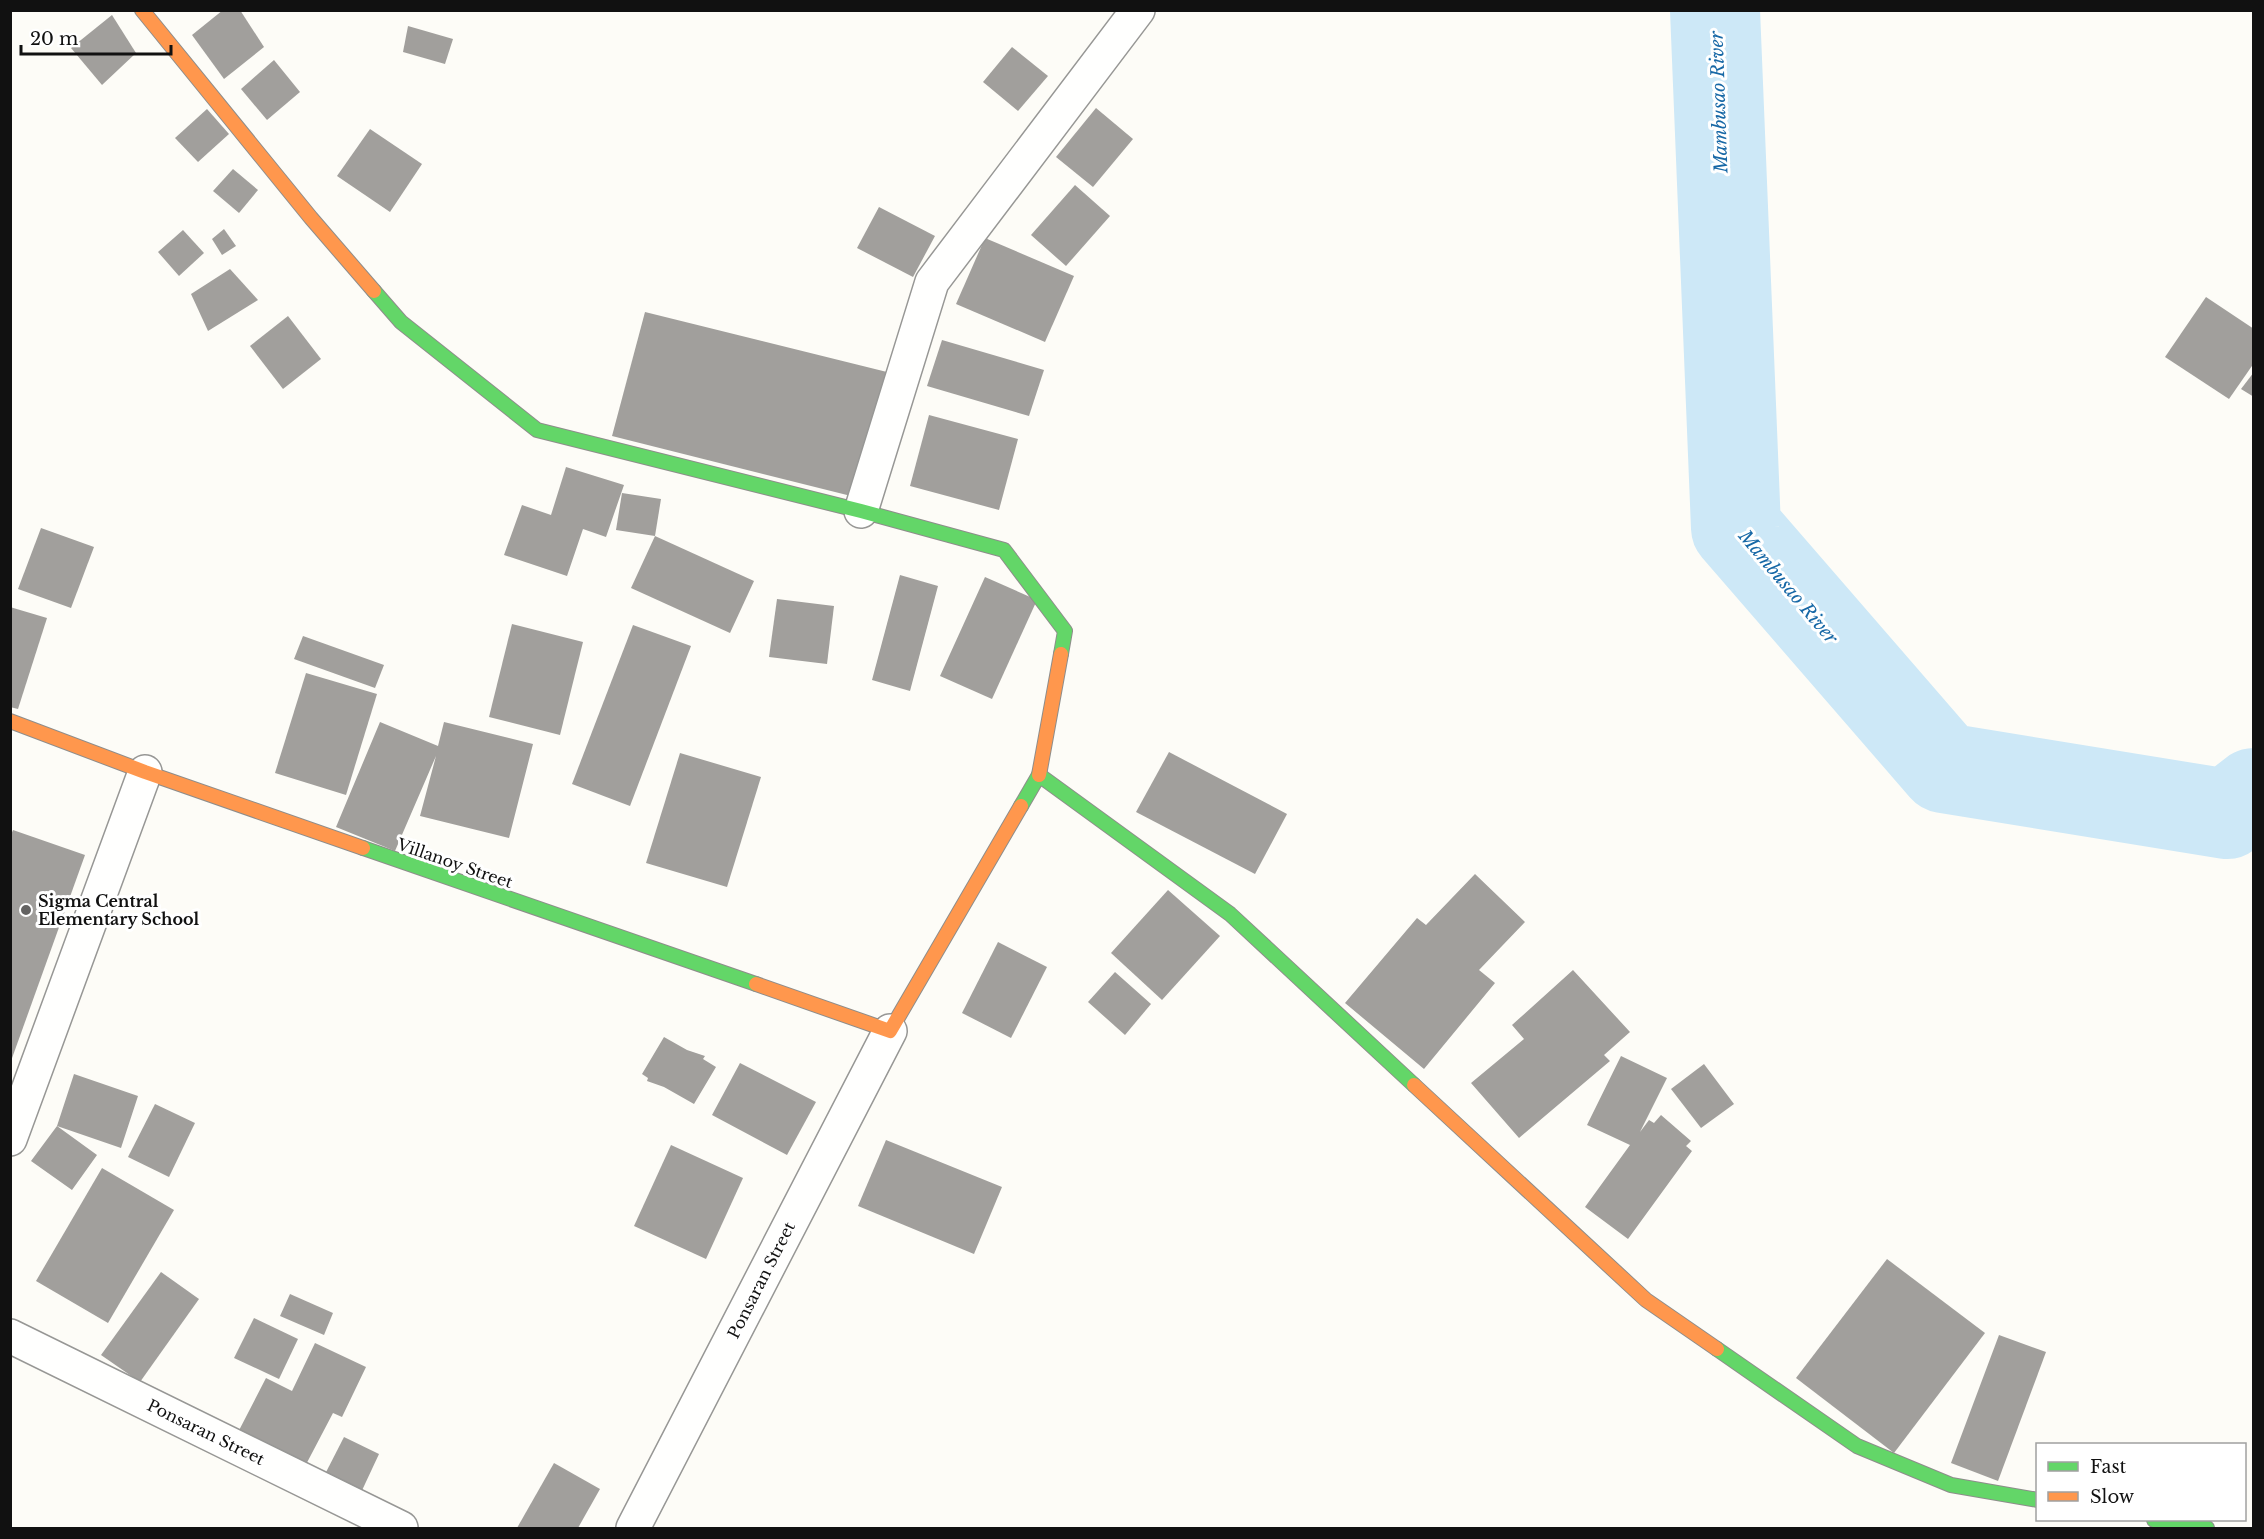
<svg xmlns="http://www.w3.org/2000/svg" width="2264" height="1539" font-family="'Libre Baskerville',serif">
	<rect width="100%" height="100%" fill="#fdfcf7"/>
	<g fill="none" stroke-linecap="round" stroke-linejoin="round">
		<path stroke="#cde8f7" stroke-width="90" d="M1715,10L1736,528L1944,768L2227,814L2254,793"/>
	</g>
	<g fill="#a19f9c">
		<path d="M223,10H240L264,47L224,79L192,35Z"/>
		<path d="M112,15L136,53L102,85L71,48Z"/>
		<path d="M408,26L453,39L445,64L403,52Z"/>
		<path d="M1012,47L1048,76L1018,111L983,82Z"/>
		<path d="M274,60L300,92L267,120L241,89Z"/>
		<path d="M1096,108L1133,139L1093,187L1056,157Z"/>
		<path d="M207,109L229,134L198,162L175,138Z"/>
		<path d="M370,129L422,164L390,212L337,176Z"/>
		<path d="M233,169L258,190L239,213L213,191Z"/>
		<path d="M1075,185L1110,216L1066,266L1031,235Z"/>
		<path d="M879,207L935,236L913,277L857,248Z"/>
		<path d="M224,229L236,246L222,255L212,239Z"/>
		<path d="M183,230L204,253L179,276L158,252Z"/>
		<path d="M985,238L1074,276L1045,342L956,304Z"/>
		<path d="M230,269L258,300L208,331L191,294Z"/>
		<path d="M2206,297L2254,329V363L2229,399L2165,357Z"/>
		<path d="M645,312L887,372L855,497L612,436Z"/>
		<path d="M288,316L321,359L283,389L250,346Z"/>
		<path d="M942,340L1044,370L1029,416L927,386Z"/>
		<path d="M2254,372V397L2241,389Z"/>
		<path d="M929,415L1018,439L999,510L910,486Z"/>
		<path d="M566,467L624,485L606,537L583,529L567,576L504,555L522,505L551,515Z"/>
		<path d="M622,493L661,499L655,536L616,530Z"/>
		<path d="M41,528L94,547L71,608L18,589Z"/>
		<path d="M655,536L754,581L730,633L631,588Z"/>
		<path d="M900,575L938,586L910,691L872,680Z"/>
		<path d="M985,577L1037,600L992,699L940,676Z"/>
		<path d="M777,599L834,606L827,664L769,657Z"/>
		<path d="M10,607L47,618L18,709L10,707Z"/>
		<path d="M512,624L583,642L560,735L489,717Z"/>
		<path d="M633,625L691,646L630,806L572,784Z"/>
		<path d="M303,636L384,665L375,688L294,659Z"/>
		<path d="M306,673L377,694L346,795L275,773Z"/>
		<path d="M380,722L438,746L444,722L533,744L509,838L420,816L436,756L395,851L336,827Z"/>
		<path d="M1169,752L1287,814L1255,874L1136,812Z"/>
		<path d="M680,753L761,777L727,887L646,863Z"/>
		<path d="M13,830L85,855L11,1061L10,837Z"/>
		<path d="M1475,874L1525,922L1479,970L1495,983L1424,1069L1345,1003L1417,918L1426,925Z"/>
		<path d="M1168,890L1220,936L1162,1000L1111,953Z"/>
		<path d="M998,942L1047,967L1011,1038L962,1013Z"/>
		<path d="M1573,970L1630,1032L1604,1055L1610,1061L1519,1138L1471,1083L1524,1039L1512,1025Z"/>
		<path d="M1115,972L1151,1004L1125,1035L1088,1002Z"/>
		<path d="M664,1037L687,1050L705,1056L703,1059L716,1067L694,1104L664,1087L647,1081L648,1078L642,1074Z"/>
		<path d="M1621,1056L1667,1078L1640,1132L1649,1120L1654,1123L1661,1115L1691,1141L1686,1146L1692,1151L1628,1239L1585,1207L1630,1145L1587,1125Z"/>
		<path d="M740,1063L816,1102L787,1155L712,1115Z"/>
		<path d="M1704,1064L1734,1104L1701,1128L1671,1089Z"/>
		<path d="M74,1074L138,1096L121,1148L57,1126L97,1155L72,1190L31,1161L57,1126Z"/>
		<path d="M155,1104L195,1123L169,1177L128,1157Z"/>
		<path d="M886,1140L1002,1187L974,1254L858,1206Z"/>
		<path d="M671,1145L743,1178L706,1259L634,1226Z"/>
		<path d="M102,1168L174,1210L108,1323L36,1281Z"/>
		<path d="M1887,1259L1985,1333L1894,1453L1796,1378Z"/>
		<path d="M161,1272L199,1299L140,1382L101,1355Z"/>
		<path d="M290,1294L333,1313L324,1335L280,1316Z"/>
		<path d="M254,1318L298,1339L279,1379L234,1358Z"/>
		<path d="M1999,1335L2046,1352L1998,1481L1951,1463Z"/>
		<path d="M315,1343L366,1367L342,1417L333,1413L301,1474L234,1440L266,1378L292,1391Z"/>
		<path d="M344,1437L379,1454L358,1499L322,1480Z"/>
		<path d="M554,1463L600,1489L578,1528H517Z"/>
	</g>
	<g fill="none" stroke-linecap="round" stroke-linejoin="round">
		<g stroke="#979795" stroke-width="36">
			<g id="street">
				<path d="M861,511L932,282L1138,10"/>
				<path d="M10,1139L145,772"/>
				<path d="M10,1336L401,1528"/>
				<path d="M633,1528L890,1031"/>
			</g>
		</g>
		<g stroke="#8e8d8b" stroke-width="16">
			<g id="fast">
				<path d="M374,291L401,322L537,430L861,511L1004,550L1065,631L1061,654"/>
				<path d="M1021,806L1039,775L1230,914L1414,1085"/>
				<path d="M363,848L756,984"/>
				<path d="M1717,1349L1857,1446L1951,1485L2038,1500"/>
				<path d="M2154,1520L2207,1528"/>
			</g>
		</g>
		<g stroke="#8e8d8b" stroke-width="16">
			<g id="slow">
				<path d="M142,10L311,218L374,291"/>
				<path d="M10,721L145,772L363,848"/>
				<path d="M1039,775L1061,654"/>
				<path d="M756,984L890,1031L1021,806"/>
				<path d="M1414,1085L1646,1300L1717,1349"/>
			</g>
		</g>
		<use href="#street" stroke="#fffffe" stroke-width="33"/>
		<use href="#fast" stroke="#63d668" stroke-width="14"/>
		<use href="#slow" stroke="#ff974d" stroke-width="14"/>
	</g>
	<circle fill="#646362" stroke="#fff" stroke-width="2" cx="26" cy="910" r="6"/>
	<g text-anchor="middle" stroke-width="6" stroke-linejoin="round" paint-order="stroke">
		<g font-size="16" fill="#111" stroke="#fff">
			<text transform="translate(455 863) rotate(19)" y="6">Villanoy Street</text>
			<text transform="translate(761 1280) rotate(-63)" y="6">Ponsaran Street</text>
			<text transform="translate(206 1432) rotate(26)" y="6">Ponsaran Street</text>
		</g>
		<g font-size="16" font-weight="bold" fill="#111" stroke="#fff" text-anchor="start">
			<text x="38" y="907">Sigma Central<tspan x="38" dy="18">Elementary School</tspan></text>
		</g>
		<g font-size="18" font-style="italic" fill="#1768a6" stroke="#fff">
			<text transform="translate(1719 102) rotate(-92)" y="6">Mambusao River</text>
			<text transform="translate(1788 587) rotate(50)" y="6">Mambusao River</text>
		</g>
	</g>
	<rect width="2264" height="1539" fill="none" stroke="#111111" stroke-width="24"/>
	<rect x="2036" y="1443" width="210" height="78" fill="#ffffff" stroke="#a0a0a0" stroke-width="1.5"/>
	<rect x="2048" y="1462" width="30" height="9" fill="#63d668" stroke="#a0a0a0" stroke-width="1.5"/>
	<text x="2090" y="1473" font-size="18" fill="#111111">Fast</text>
	<rect x="2048" y="1492" width="30" height="9" fill="#ff974d" stroke="#a0a0a0" stroke-width="1.5"/>
	<text x="2090" y="1503" font-size="18" fill="#111111">Slow</text>
	<path d="M21 45v9h150v-9" fill="none" stroke="#111111" stroke-width="3"/>
	<text x="30" y="45" font-size="18" fill="#111111" stroke="#ffffff" stroke-width="4.5" paint-order="stroke">20 m</text>
</svg>
